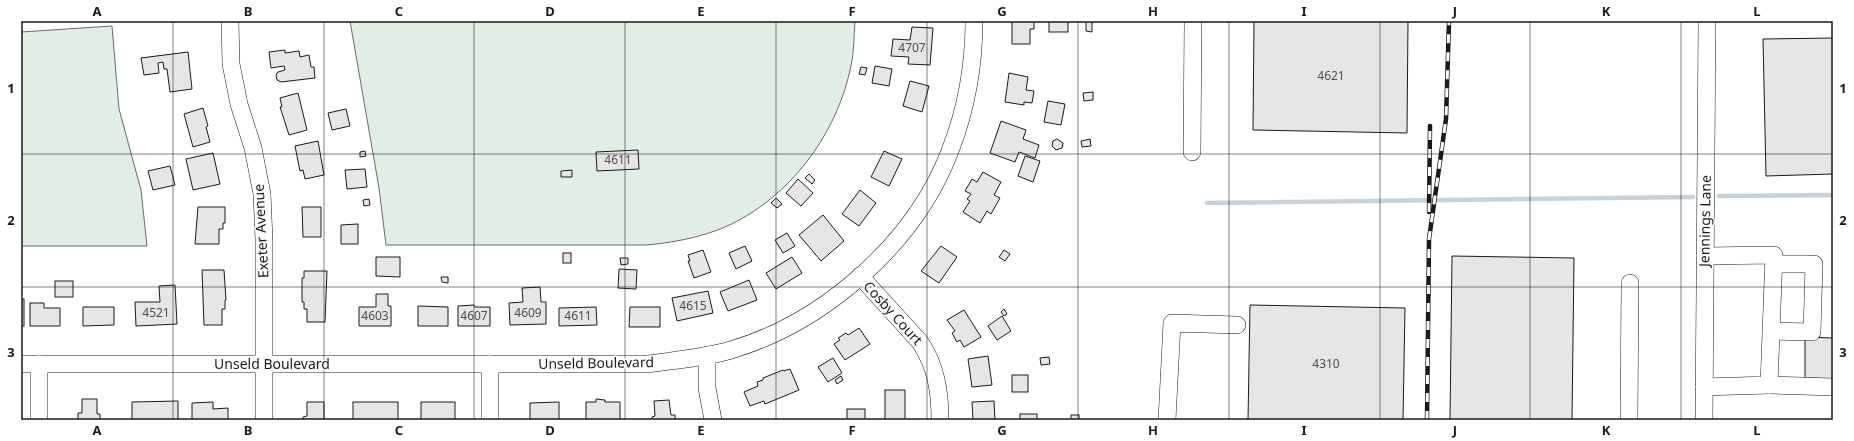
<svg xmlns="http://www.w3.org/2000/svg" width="1854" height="441" font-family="'Noto Sans',sans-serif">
	<rect width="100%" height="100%" fill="#fff"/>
	<g fill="#e0efe3" stroke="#6a6a6a">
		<path d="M350,21H855C854,36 854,52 851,66C838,129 798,186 743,218C714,235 679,242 647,245H386L379,188Z"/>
		<path d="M112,26L119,109L141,190L147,246H21V32Z"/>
	</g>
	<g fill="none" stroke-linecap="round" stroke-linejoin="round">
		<g stroke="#c6d2dc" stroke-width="4.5">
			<path d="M1719,196L1833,195"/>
			<path d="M1207,203L1693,197"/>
		</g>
	</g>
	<g fill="#e6e6e6" stroke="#1a1a1a">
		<path d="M1012,21H1034V29H1030V44H1012Z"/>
		<rect x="1049" y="21" width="19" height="11"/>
		<path d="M1086,21H1092V32L1086,31Z"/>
		<path d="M1254,21H1408L1407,133L1253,130Z"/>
		<path d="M912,27L933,28L930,65L908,64L909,57L891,56L893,39L910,40Z"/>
		<path d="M1833,38V174L1766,176L1763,39Z"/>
		<path d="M285,50V53L299,51L300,57L309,55L311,67H314L315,78L281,82L277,80L276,75L278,72L285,70L284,66L271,68L269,52Z"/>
		<path d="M188,52L192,89L170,92L167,69H164L163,62L158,63L159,73L144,75L141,58Z"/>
		<path d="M875,66L892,69L889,86L872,83Z"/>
		<path d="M861,67L867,68L865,75L859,74Z"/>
		<path d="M1009,73L1028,77L1026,90L1034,91L1032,103L1024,102V105L1005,102Z"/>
		<path d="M910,81L929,86L922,112L903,106Z"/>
		<path d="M1093,92V100L1084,101L1083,93Z"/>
		<path d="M298,93L307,130L289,135L280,107H282L280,98Z"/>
		<path d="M1048,101L1065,104L1061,125L1044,122Z"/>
		<path d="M203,108L208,126L206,127L210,142L193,147L184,114Z"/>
		<path d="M346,109L350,126L332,130L328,113Z"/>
		<path d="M1001,121L1026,130L1023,139L1039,145L1035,158L1019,152L1015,162L990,153Z"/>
		<path d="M1057,139L1063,143L1062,148L1056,150L1052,146L1053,141Z"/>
		<path d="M1090,139L1091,146L1082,147L1081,141Z"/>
		<path d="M318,141L324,175L305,179L303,170L300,171L295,146Z"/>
		<path d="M638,150L639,169L597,171L596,152Z"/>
		<path d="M365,151L366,156L360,157V152Z"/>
		<path d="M884,151L902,159L889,186L871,177Z"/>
		<path d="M213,153L220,184L193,190L186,159Z"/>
		<path d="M1025,156L1040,161L1033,182L1018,176Z"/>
		<path d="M170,166L175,185L153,190L148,171Z"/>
		<path d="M365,169L367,187L347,189L345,170Z"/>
		<path d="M572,170V177H561V171Z"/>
		<path d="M983,172L1001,182L994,195L1000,198L991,214L987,211L980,223L963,212L970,201L967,199L971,194L965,191L972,179L977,182Z"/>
		<path d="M809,174L815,180L812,184L805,178Z"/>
		<path d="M798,179L813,193L801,206L786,193Z"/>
		<path d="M860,190L876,203L859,226L842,214Z"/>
		<path d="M776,198L782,204L777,208L771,203Z"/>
		<path d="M369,199L370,205L364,206L363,200Z"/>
		<path d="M198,207H225V223H223V229H219V244H195Z"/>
		<path d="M302,207H321V237H303Z"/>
		<path d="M823,215L844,241L821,261L799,235Z"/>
		<path d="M358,224V244H341V225Z"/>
		<path d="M787,233L795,246L783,253L775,240Z"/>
		<path d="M745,246L752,261L736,269L729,253Z"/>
		<path d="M941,246L957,257L939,283L921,271Z"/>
		<path d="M703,250L711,272L694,278L688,261H690L688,255Z"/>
		<path d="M1004,250L1010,254L1005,261L999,257Z"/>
		<rect x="563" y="253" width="8" height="10"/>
		<path d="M1452,256L1574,258L1572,420H1450Z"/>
		<path d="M376,257H400V277L376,276Z"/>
		<path d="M792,257L802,273L776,289L766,273Z"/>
		<path d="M620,258H628V264L621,265Z"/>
		<path d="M619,269L637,270L636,289L618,288Z"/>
		<path d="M202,270H224L226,300H225V309H222V325H204Z"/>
		<path d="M304,271H327L325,322H307V309H304V302H302V278H304Z"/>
		<path d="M441,277H448V283L442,282Z"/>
		<path d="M749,280L757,300L728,311L720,292Z"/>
		<rect x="55" y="281" width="18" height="16"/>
		<path d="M175,285L177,324L136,326L135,302H160L159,286Z"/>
		<path d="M540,287L541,302H546V324L510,325L509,303L523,302L522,288Z"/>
		<path d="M708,291L713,313L677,321L672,298Z"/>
		<path d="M376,294H388V306H391V326H359V307H376Z"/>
		<rect x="21" y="299" width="3" height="27"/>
		<path d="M30,303H44V308H60V326H30Z"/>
		<path d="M474,305L475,307H490V326H458V306Z"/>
		<path d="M1250,305L1405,308L1403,420H1248Z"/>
		<path d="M418,306L448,307V326H418Z"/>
		<path d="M83,307H114V325L83,326Z"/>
		<path d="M596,307L597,325L559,326V308Z"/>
		<path d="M630,307H660V327H629Z"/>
		<path d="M1004,309L1007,314L1004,316L1001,312Z"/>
		<path d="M964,310L981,337L964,347L960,340L957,342L952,333L955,331L947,320Z"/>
		<path d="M1002,316L1011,331L997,340L988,326Z"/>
		<path d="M859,328L870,344L845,360L834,344L840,340L838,338L846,333L848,335Z"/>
		<path d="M1805,337L1833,338V379L1805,378Z"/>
		<path d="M988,356L992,385L972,387L968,359Z"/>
		<path d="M1049,357L1050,364L1041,365L1040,358Z"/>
		<path d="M833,358L842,373L828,382L818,367Z"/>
		<path d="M790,369L799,390L765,404L764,401L750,406L744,392L758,386L757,382L763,380V378L783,370L784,371Z"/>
		<rect x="1012" y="375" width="16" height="17"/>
		<path d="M841,376L843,380L837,384L835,380Z"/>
		<rect x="885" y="390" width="20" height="30"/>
		<path d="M82,399H97V414H100V420H78V413H82Z"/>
		<path d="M596,399L605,400V402H620V420H586V402H596Z"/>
		<path d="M669,400L671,415H675V420H652V417L655,416L654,401Z"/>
		<path d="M178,401V420H132V402Z"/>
		<path d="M994,401L995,420H973L972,402Z"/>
		<path d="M213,402V409L228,408V420H192V403Z"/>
		<path d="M307,402H324V420H303V417L307,416Z"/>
		<rect x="353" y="402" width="45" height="18"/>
		<rect x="421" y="402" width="34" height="18"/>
		<path d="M559,402V420H530V403Z"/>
		<rect x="847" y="409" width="18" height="11"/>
		<rect x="1020" y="414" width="17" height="6"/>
		<rect x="1071" y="415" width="8" height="5"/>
	</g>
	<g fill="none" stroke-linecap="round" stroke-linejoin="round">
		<g stroke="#1a1a1a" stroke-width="18">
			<g id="minor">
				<path d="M230,21L231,64L239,104L253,148L262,194L264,240V420"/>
				<path d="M1192,152L1193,21"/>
				<path d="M860,276L920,342C936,366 940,391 940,420"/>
				<path d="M1772,331L1812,332L1814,264H1774"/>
				<path d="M707,355V388L713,420"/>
				<path d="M21,364H648C675,360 704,358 731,350C825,322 915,243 950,151C966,110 974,65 974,21"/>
				<path d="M490,364V420"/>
				<path d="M1769,385L1833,387"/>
				<path d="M1704,387L1769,385L1774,255L1705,256"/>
				<path d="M39,420V364"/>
				<path d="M1167,420L1172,323L1237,325"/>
				<path d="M1629,420L1630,283"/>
				<path d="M1704,420L1707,21"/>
			</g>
		</g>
		<use href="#minor" stroke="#fff" stroke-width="17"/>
		<g stroke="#1a1a1a" stroke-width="4.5">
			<g id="rail">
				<path d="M1429,212L1430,126"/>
				<path d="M1427,420L1429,239L1446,119L1449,21"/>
			</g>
		</g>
		<use href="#rail" stroke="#fff" stroke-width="3" stroke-dasharray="9" stroke-linecap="butt"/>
	</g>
	<path fill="none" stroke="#1a1a1a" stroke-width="1" stroke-opacity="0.55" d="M173,21V420M324,21V420M474,21V420M625,21V420M776,21V420M927,21V420M1078,21V420M1229,21V420M1380,21V420M1530,21V420M1681,21V420M21,154H1833M21,287H1833"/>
	<g text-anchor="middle" stroke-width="3" stroke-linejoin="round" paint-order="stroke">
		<g font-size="12" fill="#4d4d4d">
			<text x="912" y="52">4707</text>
			<text x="1331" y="80">4621</text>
			<text x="618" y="164">4611</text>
			<text x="693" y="310">4615</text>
			<text x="156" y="317">4521</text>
			<text x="528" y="317">4609</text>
			<text x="375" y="320">4603</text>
			<text x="474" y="320">4607</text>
			<text x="578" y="320">4611</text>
			<text x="1326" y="368">4310</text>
		</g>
		<g font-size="14" fill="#1a1a1a" stroke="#fff">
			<text transform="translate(1705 221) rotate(-89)" y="5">Jennings Lane</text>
			<text transform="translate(261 231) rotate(-93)" y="5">Exeter Avenue</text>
			<text transform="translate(893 313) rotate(48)" y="5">Cosby Court</text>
			<text transform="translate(596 363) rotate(-1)" y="5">Unseld Boulevard</text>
			<text x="272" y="369">Unseld Boulevard</text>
		</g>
	</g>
	<rect width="1854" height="441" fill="none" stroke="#ffffff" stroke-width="44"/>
	<rect x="22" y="22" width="1810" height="397" fill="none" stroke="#1a1a1a" stroke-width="1.5"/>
	<g font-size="13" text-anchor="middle" font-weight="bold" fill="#1a1a1a">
		<text x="97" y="16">A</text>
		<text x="248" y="16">B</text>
		<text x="399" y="16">C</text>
		<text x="550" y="16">D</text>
		<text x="701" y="16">E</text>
		<text x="852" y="16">F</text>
		<text x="1002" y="16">G</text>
		<text x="1153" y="16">H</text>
		<text x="1304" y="16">I</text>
		<text x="1455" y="16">J</text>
		<text x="1606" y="16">K</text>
		<text x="1757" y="16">L</text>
		<text x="11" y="93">1</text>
		<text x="1843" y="93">1</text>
		<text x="11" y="225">2</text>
		<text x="1843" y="225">2</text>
		<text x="11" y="357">3</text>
		<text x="1843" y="357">3</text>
		<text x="97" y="435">A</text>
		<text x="248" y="435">B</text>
		<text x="399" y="435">C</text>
		<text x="550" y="435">D</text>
		<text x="701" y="435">E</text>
		<text x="852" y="435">F</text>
		<text x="1002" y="435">G</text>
		<text x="1153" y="435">H</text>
		<text x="1304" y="435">I</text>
		<text x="1455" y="435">J</text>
		<text x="1606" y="435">K</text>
		<text x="1757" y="435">L</text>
	</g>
</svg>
